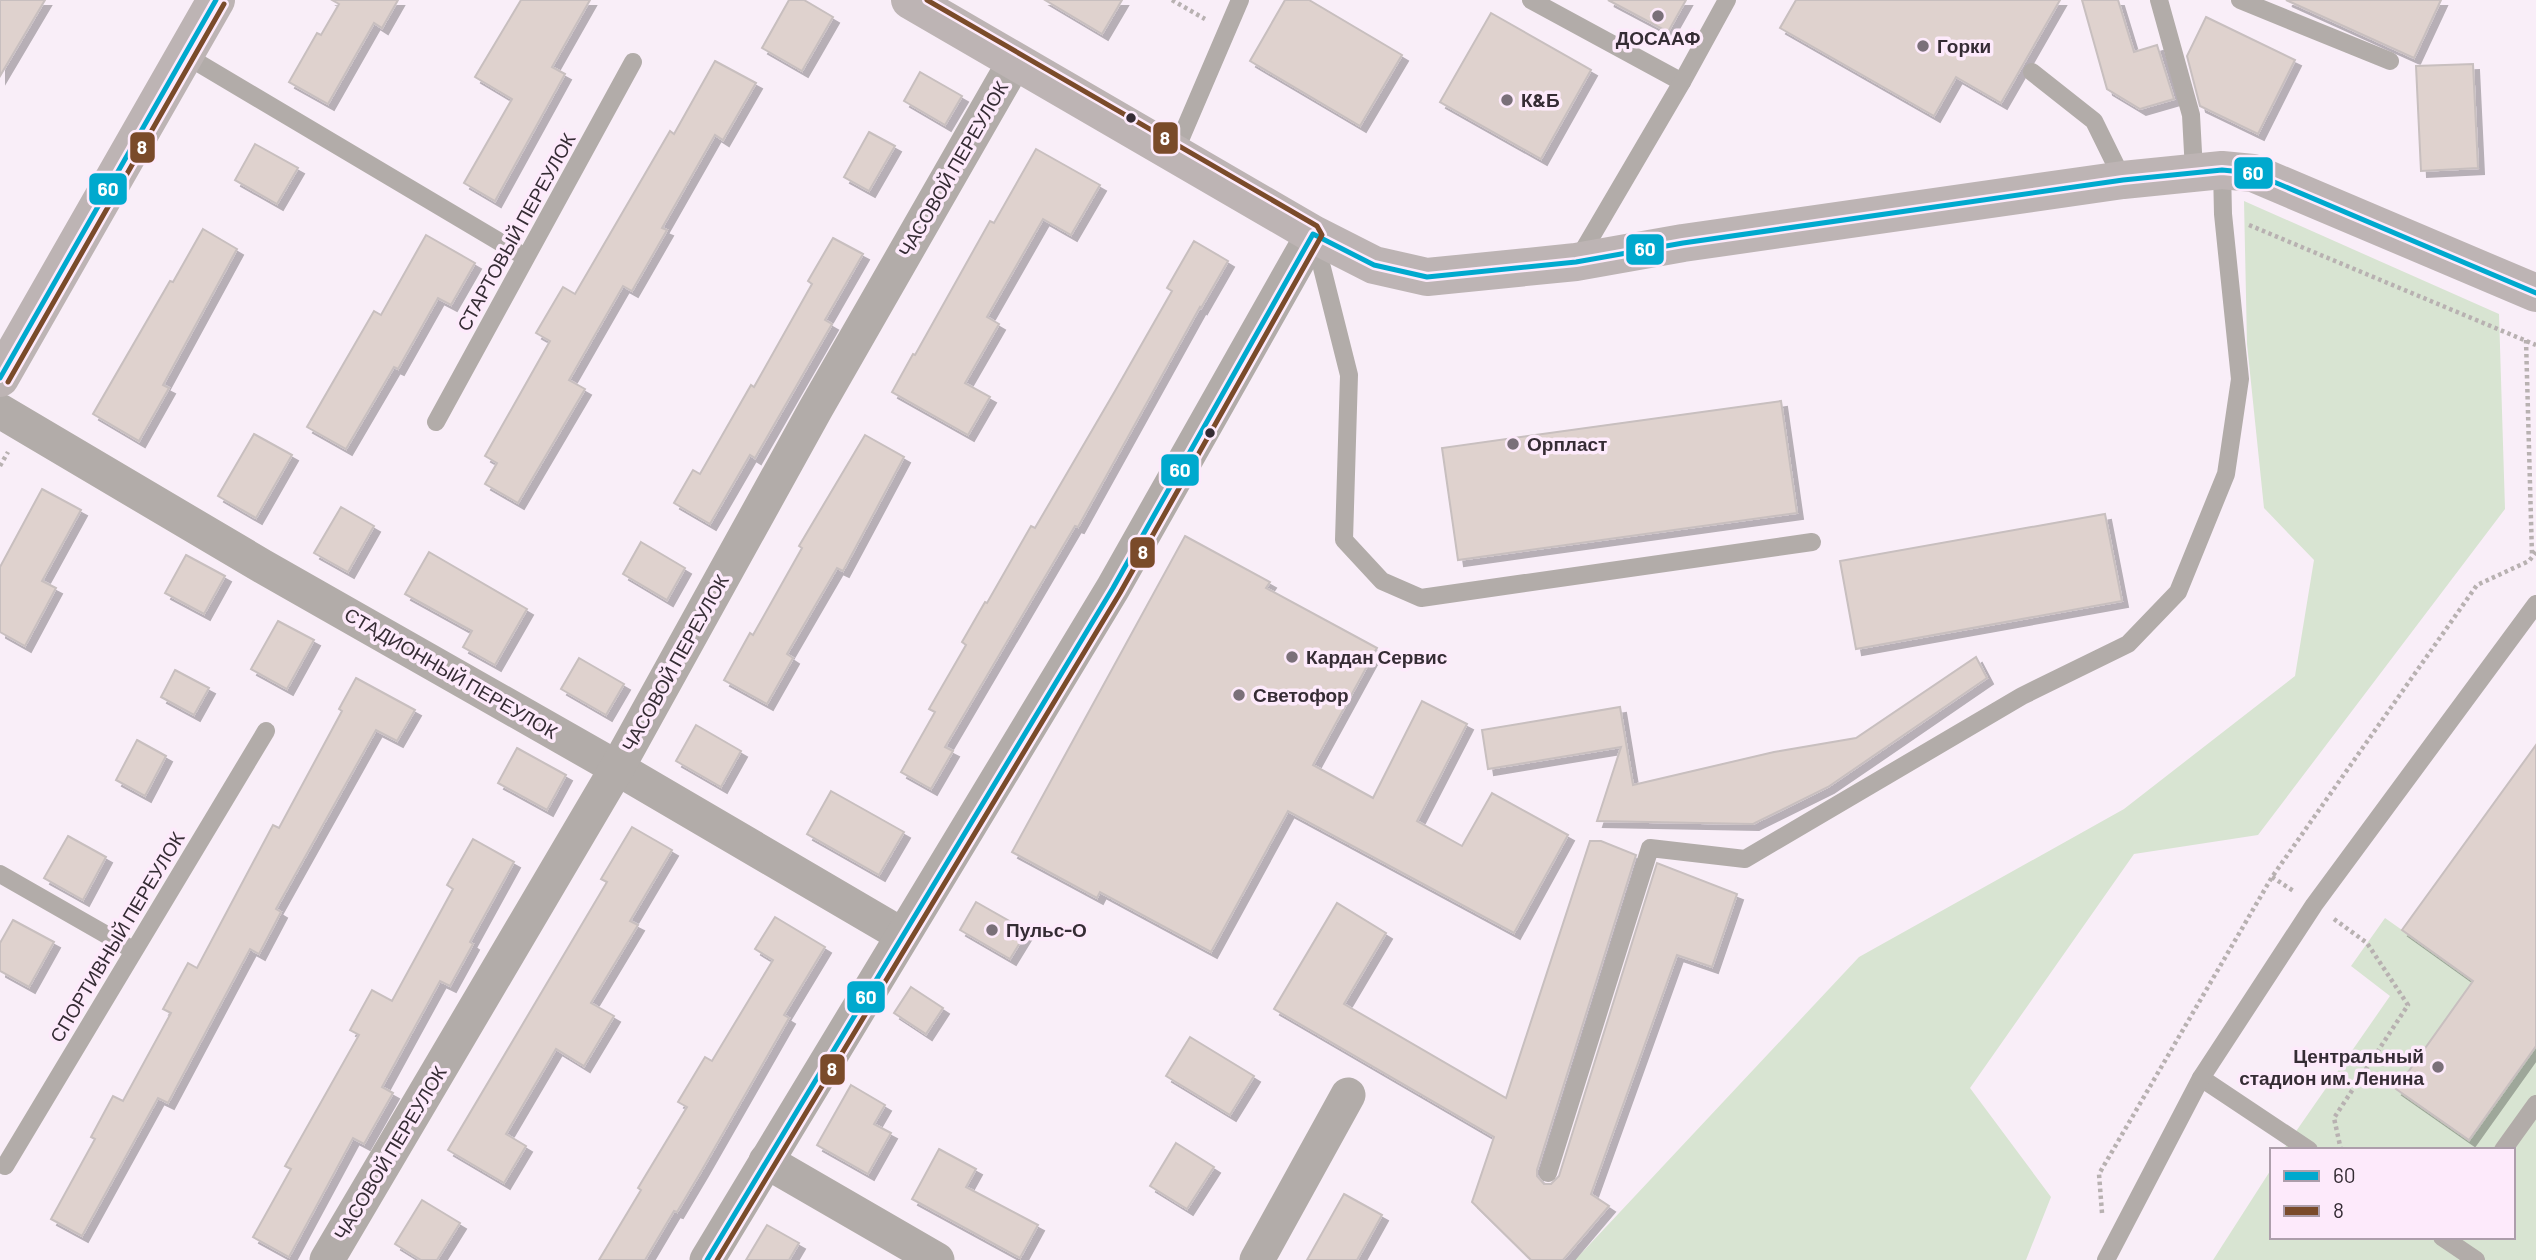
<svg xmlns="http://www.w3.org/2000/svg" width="2536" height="1260" font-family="Barlow,sans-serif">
	<defs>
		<filter id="shadow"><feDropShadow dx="6" dy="6" stdDeviation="0" flood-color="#0004"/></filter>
	</defs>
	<rect width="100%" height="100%" fill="#f9eef8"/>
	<g fill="#d8e4d2">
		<path d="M2244,201L2499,314L2505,509L2258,835L2134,854L1970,1088L2051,1197L2026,1260H1575L1859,957L2124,809L2295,676L2314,560L2264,508L2247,344Z"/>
		<path d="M2536,745V1260H2213L2272,1168V1237H2513V1150H2283L2390,996L2351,966L2385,918L2402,930Z"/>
	</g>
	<g fill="#dfd2ce" stroke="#c8bfbf" stroke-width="2" filter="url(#shadow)">
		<path d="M0,0H45L0,76Z"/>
		<path d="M332,0H398L382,28L374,23L328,104L289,82L317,33L321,35L339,4Z"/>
		<path d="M521,0H590L552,67L565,74L495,201L464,183L512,99L475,77Z"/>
		<path d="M789,0H804L833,17L802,71L762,48Z"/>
		<path d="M1045,0H1122L1102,34Z"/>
		<path d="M1285,0H1309L1402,55L1360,126L1250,61Z"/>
		<path d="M1608,0H1686L1668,32Z"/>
		<path d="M1796,0H2060L2001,103L1956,77L1934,116L1780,28Z"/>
		<path d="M2082,0H2118L2134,52L2157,45L2174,99L2140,109L2107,89Z"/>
		<path d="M2286,0H2441L2414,58Z"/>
		<path d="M1491,13L1591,70L1541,159L1440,102Z"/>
		<path d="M2206,17L2295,60L2258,134L2200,106L2187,56Z"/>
		<path d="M715,61L756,83L723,140L715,135L662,228L667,230L632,291L623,286L569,380L585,389L518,503L485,484L497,463L485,456L550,341L536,333L563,287L575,294L670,131L674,134Z"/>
		<path d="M2473,64L2478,168L2421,171L2416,66Z"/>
		<path d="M920,72L962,96L945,125L904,101Z"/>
		<path d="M869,132L895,146L869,191L844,177Z"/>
		<path d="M255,144L298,168L277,204L235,180Z"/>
		<path d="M1036,149L1100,185L1071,235L1043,219L987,317L999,324L965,383L990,397L968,435L892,392L913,354L915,355L990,221L994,223Z"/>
		<path d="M203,229L237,249L163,385L169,388L139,441L93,414L170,281L173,282Z"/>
		<path d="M426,235L475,263L451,305L438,298L398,369L394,367L346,449L307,427L374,311L381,315Z"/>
		<path d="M833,238L863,254L825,320L832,324L755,458L750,455L710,524L674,503L693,470L700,474L751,385L754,387L812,284L808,281Z"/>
		<path d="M1194,241L1228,261L1201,308L1200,307L1078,527L1075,526L945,747L953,751L931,789L901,772L935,712L929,709L966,645L962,642L985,602L987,603L1031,526L1035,528L1115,391L1172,291L1167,288Z"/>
		<path d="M1781,401L1797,513L1458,560L1442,448Z"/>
		<path d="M254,434L292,455L256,518L218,496Z"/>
		<path d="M865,435L904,457L843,571L837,568L787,654L793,658L767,704L724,680L750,633L753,635L802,548L799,546Z"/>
		<path d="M42,489L81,510L42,581L56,588L25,646L0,632V567Z"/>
		<path d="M341,507L374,526L348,572L314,553Z"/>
		<path d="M2105,514L2122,601L1856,649L1840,561Z"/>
		<path d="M1185,536L1270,582L1266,588L1377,648L1313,765L1373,798L1422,701L1467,724L1417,821L1462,846L1492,793L1568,835L1514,933L1288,811L1211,952L1100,892L1097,898L1012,852Z"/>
		<path d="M641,542L685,568L667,600L623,574Z"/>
		<path d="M429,552L527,609L495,665L463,647L472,631L405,594Z"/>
		<path d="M186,555L225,576L204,614L165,593Z"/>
		<path d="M278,621L314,640L287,689L251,669Z"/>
		<path d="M1976,657L1987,678L1828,787L1753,824L1597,821L1621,747L1488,769L1482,730L1620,707L1633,785L1774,752L1856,738Z"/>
		<path d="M579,658L624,684L606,715L561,689Z"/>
		<path d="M175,670L209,688L194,715L161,697Z"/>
		<path d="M356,678L415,710L397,741L376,730L276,909L281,912L259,954L250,949L168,1103L158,1098L82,1236L51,1219L95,1139L91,1137L113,1096L123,1101L171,1013L163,1009L188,963L197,968L273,825L279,828L342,711L339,709Z"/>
		<path d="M696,725L741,751L721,787L676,761Z"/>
		<path d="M137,740L166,756L145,796L116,780Z"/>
		<path d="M2536,745V1046L2469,1140L2396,1089L2473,981L2402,930Z"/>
		<path d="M517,748L566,775L547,810L498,783Z"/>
		<path d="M831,791L904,832L879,875L807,834Z"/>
		<path d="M632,827L672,850L630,921L638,925L591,1003L614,1016L584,1066L556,1049L506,1134L526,1146L504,1183L448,1150L607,882L601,879Z"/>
		<path d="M68,836L106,857L83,900L44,878Z"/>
		<path d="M473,839L514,862L470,942L473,944L450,986L440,981L382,1087L393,1093L364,1144L353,1138L289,1257L253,1237L291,1169L285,1166L359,1035L350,1030L372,990L392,1001L453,889L447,885Z"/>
		<path d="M1590,841H1601L1636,855L1537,1170V1176L1544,1184H1551L1559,1176L1657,863L1737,894L1712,967L1677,955L1591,1194L1609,1206L1563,1260H1531L1472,1202L1494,1137L1274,1009L1337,903L1386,933L1344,1004L1506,1098Z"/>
		<path d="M976,902L1027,931L1010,959L960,930Z"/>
		<path d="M775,917L825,947L784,1015L789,1018L702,1170L677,1212L674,1211L645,1260H599L641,1190L638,1188L687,1107L678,1102L705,1057L712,1061L773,960L755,949Z"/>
		<path d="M13,920L54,942L29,987L0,971V943Z"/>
		<path d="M911,987L943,1008L926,1034L894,1013Z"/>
		<path d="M1190,1037L1254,1076L1230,1115L1166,1076Z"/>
		<path d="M851,1085L885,1105L874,1124L891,1133L868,1174L817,1145Z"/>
		<path d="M1176,1143L1214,1167L1187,1209L1150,1186Z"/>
		<path d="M939,1149L976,1169L966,1187L1038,1225L1020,1258L912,1199Z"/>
		<path d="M1344,1194L1382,1215L1357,1260H1307Z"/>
		<path d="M422,1200L460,1223L437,1260H421L395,1244Z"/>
		<path d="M767,1225L799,1243L789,1260H746Z"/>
	</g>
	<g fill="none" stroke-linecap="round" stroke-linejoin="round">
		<g stroke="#b8b1b1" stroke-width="4.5" stroke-dasharray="3.5 3.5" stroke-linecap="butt">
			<path d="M1172,0L1205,19"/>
			<path d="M2249,225L2536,345"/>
			<path d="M2526,340L2532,556"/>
			<path d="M0,466L8,452"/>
			<path d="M2272,877L2295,892"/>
			<path d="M2334,919L2367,943L2408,1005L2334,1118L2341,1150"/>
			<path d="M2102,1213L2099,1174L2272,877L2477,585L2529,561L2536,552"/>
		</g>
		<g stroke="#b2aca9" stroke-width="18">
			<path d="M1531,0L1682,82"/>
			<path d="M2159,0L2191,115L2194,171"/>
			<path d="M2240,0L2390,61"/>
			<path d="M185,55L525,257"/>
			<path d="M2032,72L2094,121L2123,180"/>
			<path d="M1174,154L1240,0"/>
			<path d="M1314,236L1349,375L1344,540L1382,581L1421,598L1812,542"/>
			<path d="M1577,261L1682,82L1727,0"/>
			<path d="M436,422L633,62"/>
			<path d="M0,874L133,950"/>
			<path d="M2201,1078L2309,1150"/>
			<path d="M2503,1150L2536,1104"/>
			<path d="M5,1166L266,731"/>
			<path d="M1548,1173L1650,848L1745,859L2022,696L2128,644L2178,592L2226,474L2240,379L2223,214L2222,170"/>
			<path d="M2442,1237L2476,1260"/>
			<path d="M2106,1260L2201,1078L2314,905L2536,604"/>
		</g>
		<g stroke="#b2aca9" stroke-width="35">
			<path d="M0,411L262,566L617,768L902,935"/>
			<path d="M766,1161L937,1260"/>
			<path d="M327,1260L617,768L815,410L1015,61"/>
			<path d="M707,1260L1113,588L1313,234"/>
			<path d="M1257,1260L1348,1095"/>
		</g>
		<g stroke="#bdb4b4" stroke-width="38">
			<path d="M910,0L1313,234L1374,265L1427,277L1576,262L1683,243L2123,180L2222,170L2253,173L2536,293"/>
			<path d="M0,378L216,0"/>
		</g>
		<g stroke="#fdeafb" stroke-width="10">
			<g id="bus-1">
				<path d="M0,378L216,0"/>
				<path d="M707,1260L1113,588L1313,234L1374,265L1427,277L1576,262L1683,243L2123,180L2222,170L2253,173L2536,293"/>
			</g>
		</g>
		<g stroke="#fdeafb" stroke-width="10">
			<g id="bus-2">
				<path d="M8,382L224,4"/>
				<path d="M717,1260L1120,593L1322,235L1317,226L927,0"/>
			</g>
		</g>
		<use href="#bus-1" stroke="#00a9ce" stroke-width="5"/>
		<use href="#bus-2" stroke="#7a4b2a" stroke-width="5"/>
	</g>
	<g fill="#7a7079" stroke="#fdeafb" stroke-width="2.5">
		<circle cx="1658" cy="16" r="7"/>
		<circle cx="1923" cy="46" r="7"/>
		<circle cx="1507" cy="100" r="7"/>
		<circle cx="1513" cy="444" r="7"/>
		<circle cx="1292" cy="657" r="7"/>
		<circle cx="1239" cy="695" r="7"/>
		<circle cx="992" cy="930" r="7"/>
		<circle cx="2438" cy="1067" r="7"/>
	</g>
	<g fill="#352c34" stroke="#fdeafb" stroke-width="2.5">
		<circle cx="1131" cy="118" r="6"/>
		<circle cx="1210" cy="433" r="6"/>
	</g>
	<g text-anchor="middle" stroke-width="7" stroke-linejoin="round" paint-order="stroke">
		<g font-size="19" font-weight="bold" fill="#352c34" stroke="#fdeafb" text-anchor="start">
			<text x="1658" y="45" text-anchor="middle">ДОСААФ</text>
			<text x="1937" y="53">Горки</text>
			<text x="1521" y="107">К&amp;Б</text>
			<text x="1527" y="451">Орпласт</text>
			<text x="1306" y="664">Кардан Сервис</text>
			<text x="1253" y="702">Светофор</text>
			<text x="1006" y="937">Пульс-О</text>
			<text x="2424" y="1063" text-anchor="end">Центральный<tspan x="2424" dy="22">стадион им. Ленина</tspan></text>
		</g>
		<g font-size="19" fill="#352c34" stroke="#fdeafb">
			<text transform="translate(953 169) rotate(-60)" y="7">ЧАСОВОЙ ПЕРЕУЛОК</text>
			<text transform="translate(516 232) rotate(-61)" y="7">СТАРТОВЫЙ ПЕРЕУЛОК</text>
			<text transform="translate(675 663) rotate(-61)" y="7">ЧАСОВОЙ ПЕРЕУЛОК</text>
			<text transform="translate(451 673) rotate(30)" y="7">СТАДИОННЫЙ ПЕРЕУЛОК</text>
			<text transform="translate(117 937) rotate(-59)" y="7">СПОРТИВНЫЙ ПЕРЕУЛОК</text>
			<text transform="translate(390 1153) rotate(-59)" y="7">ЧАСОВОЙ ПЕРЕУЛОК</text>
		</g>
	</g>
	<g stroke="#fdeafb" stroke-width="2.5">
		<rect x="1152" y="121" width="27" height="34" rx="7" fill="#7a4b2a"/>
		<rect x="129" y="131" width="27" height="33" rx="7" fill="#7a4b2a"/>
		<rect x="2233" y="156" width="41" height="34" rx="7" fill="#00a9ce"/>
		<rect x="88" y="172" width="40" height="34" rx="7" fill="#00a9ce"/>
		<rect x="1625" y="233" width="40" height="33" rx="7" fill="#00a9ce"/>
		<rect x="1160" y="453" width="40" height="34" rx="7" fill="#00a9ce"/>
		<rect x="1129" y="536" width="27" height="33" rx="7" fill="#7a4b2a"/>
		<rect x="846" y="980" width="40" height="34" rx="7" fill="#00a9ce"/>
		<rect x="819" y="1053" width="27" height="33" rx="7" fill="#7a4b2a"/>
	</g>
	<g font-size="19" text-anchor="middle" font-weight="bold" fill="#fff">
		<text x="1165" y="145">8</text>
		<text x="142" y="154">8</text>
		<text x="2253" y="180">60</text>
		<text x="108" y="196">60</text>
		<text x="1645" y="256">60</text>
		<text x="1180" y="477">60</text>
		<text x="1143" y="559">8</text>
		<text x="866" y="1004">60</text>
		<text x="832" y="1076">8</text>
	</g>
	<rect x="2270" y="1148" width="245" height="91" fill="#fdeafb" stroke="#ad9eab" stroke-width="2"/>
	<rect x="2284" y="1171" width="35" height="10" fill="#00a9ce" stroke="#ad9eab" stroke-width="2"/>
	<text x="2333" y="1183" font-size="21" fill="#352c34">60</text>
	<rect x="2284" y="1206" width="35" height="10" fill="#7a4b2a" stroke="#ad9eab" stroke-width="2"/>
	<text x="2333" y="1218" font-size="21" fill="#352c34">8</text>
</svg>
